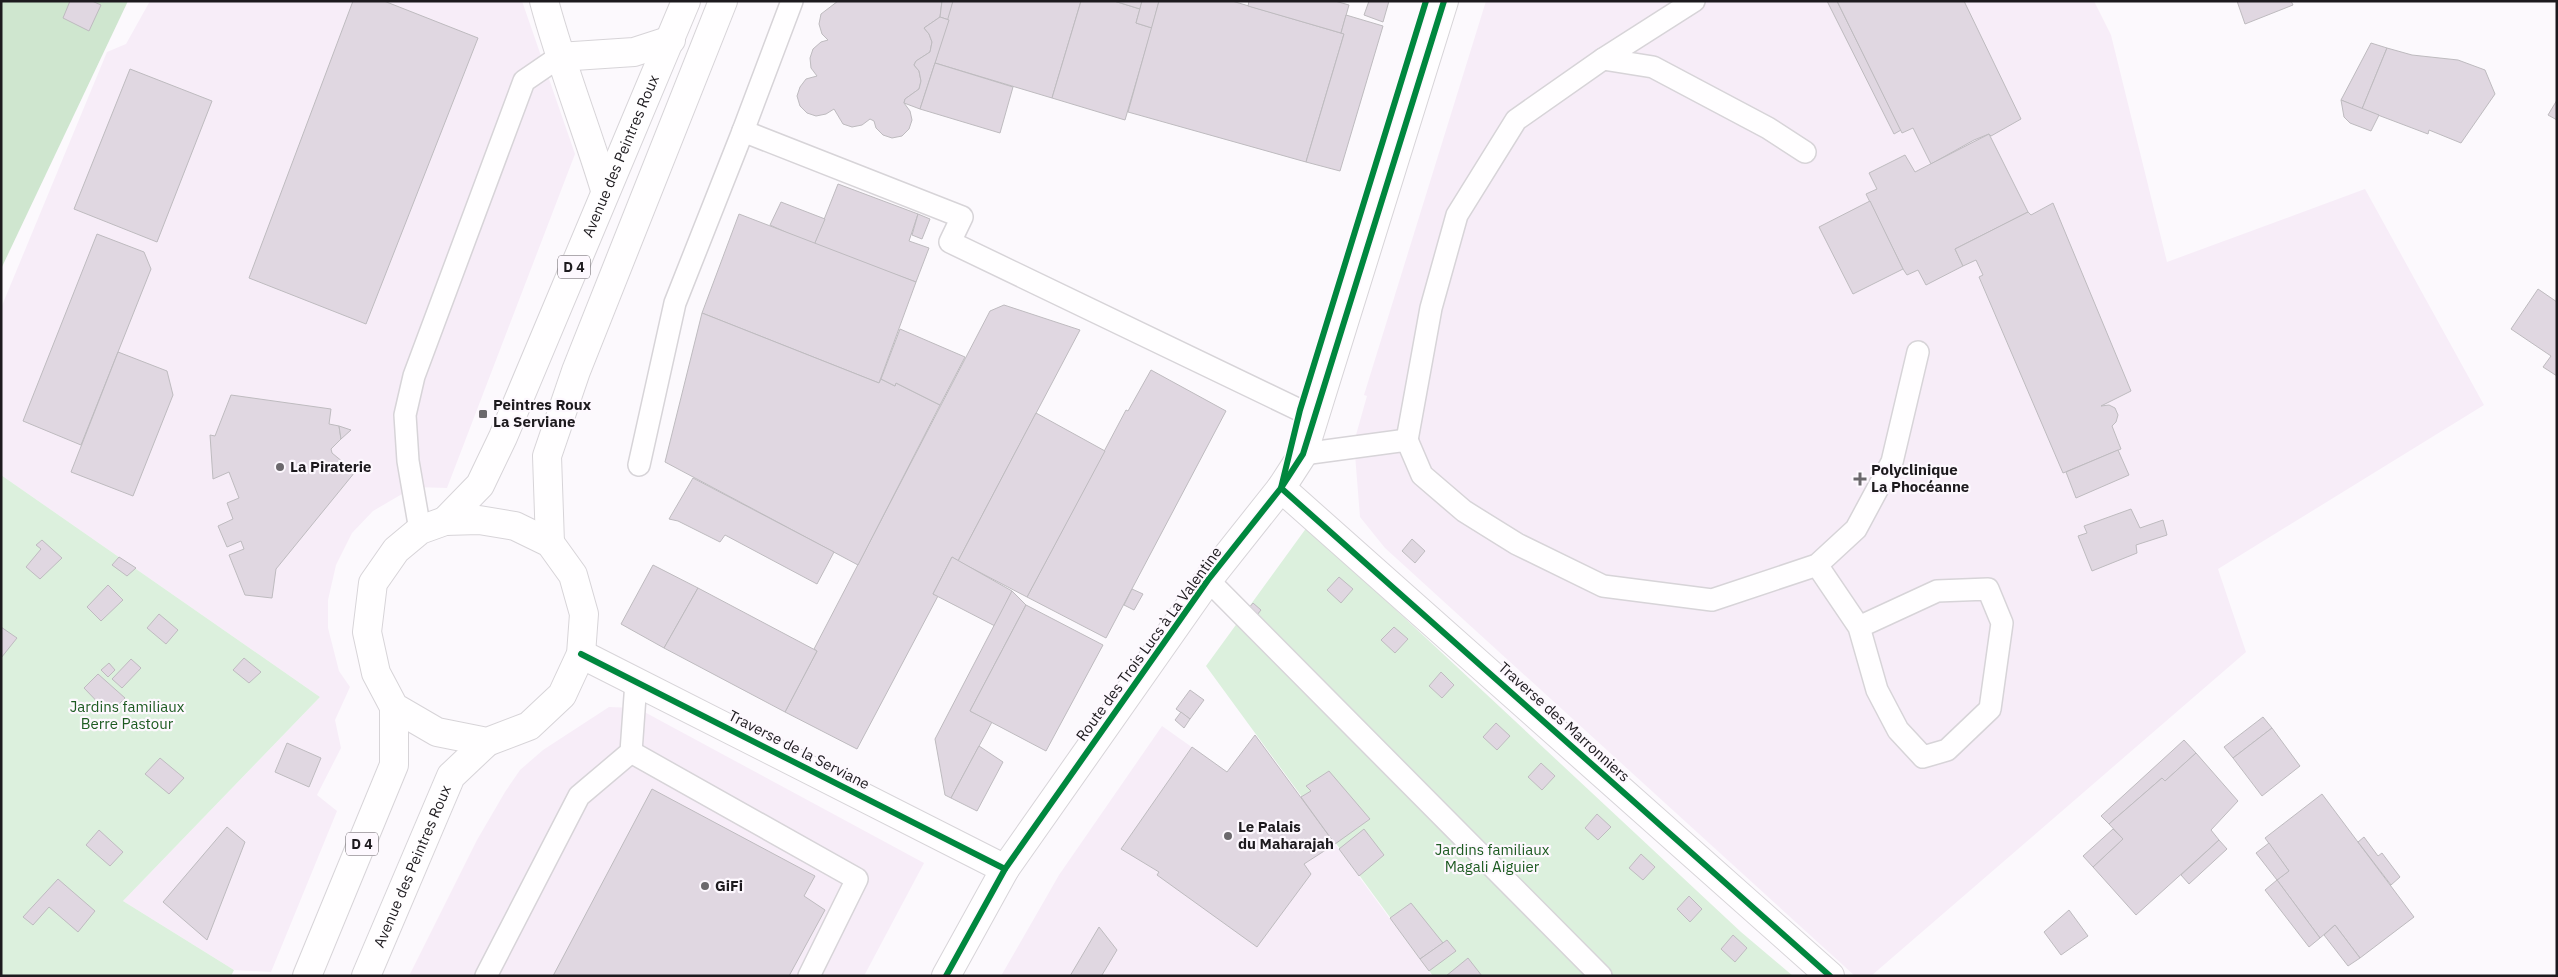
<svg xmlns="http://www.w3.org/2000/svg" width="2558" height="977" font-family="'IBM Plex Sans',sans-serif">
	<rect width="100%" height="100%" fill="#fcf9fd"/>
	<g fill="#f7edf8">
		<path d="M150,1H522L575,154L447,488L414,487L373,511L352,533L336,565L328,600V628L339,671L350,687L335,720L341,748L317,795L337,811L271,972L234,970L123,901L320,697L1,475V308L107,52L126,44Z"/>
		<path d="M1486,1H2094L2111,35L2167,262L2365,189L2484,405L2218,569L2246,652L1871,976H1855L1385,548L1360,517L1354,442L1367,396L1364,395Z"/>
		<path d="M609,707L637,708L924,863L864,976H409L477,840L505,792L520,770L543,750Z"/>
		<path d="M1162,726L1227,772L1255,735L1432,976H1001L1059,875Z"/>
	</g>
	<g fill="#dcf0dd">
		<path d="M1,475L320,697L123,901L234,970L231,976H1Z"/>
		<path d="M1307,527L1741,932L1793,976H1433L1206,666Z"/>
	</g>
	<path fill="#cfe6cf" d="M1,1H128L1,269Z"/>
	<g fill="#e0d7e1" stroke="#bebbbf">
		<path d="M70,1H92L101,5L89,31L63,18Z"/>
		<path d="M353,1H384L478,38L366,324L249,278Z"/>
		<path d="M838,1H942L940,17L924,28L929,34L932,42L930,52L916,61L914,65L919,71L921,81L919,89L905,99L904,103L910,111L912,120L909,129L902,136L892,138L883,135L876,128L874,121L870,119L862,125L852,127L843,124L834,109L826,114L816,116L807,113L800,106L797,96L800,87L806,79L817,76L811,68L810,58L813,49L821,42L828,40L822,34L819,24L821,14Z"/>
		<path d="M942,1H953L949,20L940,17Z"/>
		<path d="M953,1H1081L1052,98L935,63Z"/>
		<path d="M1081,1H1114L1140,9L1136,23L1152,28L1125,120L1052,98Z"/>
		<path d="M1114,1H1142L1140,9Z"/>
		<path d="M1142,1H1159L1152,28L1136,23Z"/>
		<path d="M1159,1H1232L1344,34L1306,162L1128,112Z"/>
		<path d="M1249,1H1335L1349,5L1341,33L1248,6Z"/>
		<path d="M1369,1H1389L1383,22L1364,15Z"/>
		<path d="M1827,1H1837L1901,130L1894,134Z"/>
		<path d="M1837,1H1964L2021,119L1991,136L1989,134L1974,140L1931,164L1913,128L1902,133Z"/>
		<path d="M2237,1H2291L2293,5L2245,24Z"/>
		<path d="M1346,15L1383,26L1340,171L1306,162L1344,34L1341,33Z"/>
		<path d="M940,17L949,20L920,109L904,103L905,99L919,89L921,81L919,71L914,65L916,61L930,52L932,42L929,34L924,28Z"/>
		<path d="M2371,43L2387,48L2362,109L2341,100Z"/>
		<path d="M2387,48L2412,55L2458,60L2485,70L2495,94L2461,143L2429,130L2428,134L2362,109Z"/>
		<path d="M935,63L1013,87L1000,133L920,109Z"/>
		<path d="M130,69L212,101L157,242L74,209Z"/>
		<path d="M2341,100L2379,115L2371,131L2350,123L2344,117Z"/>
		<path d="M2557,100V120L2548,115Z"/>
		<path d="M1989,134L2028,212L1955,249L1963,266L1926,285L1918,270L1907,275L1903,269L1866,194L1877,189L1869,173L1905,155L1915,172Z"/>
		<path d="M838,184L918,214L909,241L929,248L916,282L814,245Z"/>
		<path d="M1870,201L1903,269L1853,294L1819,227Z"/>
		<path d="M781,202L825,219L814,245L770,225Z"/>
		<path d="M2053,203L2131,391L2101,406L2109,405L2115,408L2118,415L2116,422L2112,426L2121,449L2063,473L1979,277L1983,275L1976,260L1963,266L1955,249L2028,212L2031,215Z"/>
		<path d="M739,214L916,282L879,383L702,313Z"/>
		<path d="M918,214L930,219L922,239L912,235Z"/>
		<path d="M97,234L144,252L151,269L81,445L23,421Z"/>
		<path d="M2538,289L2557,302V376L2543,367L2551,356L2511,329Z"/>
		<path d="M1004,305L1080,330L958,561L952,557L933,594L938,596L857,749L785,712L817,651L814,649L990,311Z"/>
		<path d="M702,313L879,383L881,379L895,386L896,383L940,405L858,565L665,462Z"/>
		<path d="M900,329L965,357L940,405L896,383L895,386L881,379Z"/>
		<path d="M118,352L167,371L173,395L133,496L71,472Z"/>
		<path d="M1151,370L1226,411L1106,638L1027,597L1126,410L1128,411Z"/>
		<path d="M231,395L331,409L329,424L339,426L341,439L331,449L332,453L355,472L276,569L272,598L245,595L229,555L244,549L241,541L227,547L218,526L233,519L227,503L239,498L229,472L213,479L210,435L215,436Z"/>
		<path d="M1036,413L1105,451L1027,597L958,561Z"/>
		<path d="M339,426L351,430L341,439Z"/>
		<path d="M2118,450L2129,475L2076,498L2066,472Z"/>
		<path d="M693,478L834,552L817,584L725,535L720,542L678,521L669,519Z"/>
		<path d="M2131,509L2140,528L2163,520L2167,535L2136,545L2137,553L2092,571L2078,536L2087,533L2084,526Z"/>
		<path d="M1412,539L1425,551L1415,563L1402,551Z"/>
		<path d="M42,540L62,558L40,579L26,567L41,549L36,545Z"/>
		<path d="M119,557L136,568L127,576L112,565Z"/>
		<path d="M952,557L1012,591L995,626L933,594Z"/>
		<path d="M653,565L698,588L664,648L621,624Z"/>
		<path d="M1339,577L1353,589L1341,603L1327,590Z"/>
		<path d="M108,585L123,600L101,621L87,607Z"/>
		<path d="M698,588L817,651L785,712L664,648Z"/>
		<path d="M1132,589L1143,594L1134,610L1124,605Z"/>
		<path d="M1012,591L1026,605L970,711L992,722L951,798L945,795L935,739Z"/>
		<path d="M1253,603L1261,610L1257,615L1244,614Z"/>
		<path d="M1026,605L1103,645L1046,751L970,711Z"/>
		<path d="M159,614L178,630L166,644L147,628Z"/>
		<path d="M1,627L17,638L1,658Z"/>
		<path d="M1394,627L1408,639L1395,653L1381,640Z"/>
		<path d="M244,658L261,672L249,683L233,670Z"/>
		<path d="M131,659L141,668L122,688L112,679Z"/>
		<path d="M109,663L115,670L108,677L101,670Z"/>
		<path d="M1441,672L1454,685L1442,698L1429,686Z"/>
		<path d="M98,674L125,698L109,714L84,688Z"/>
		<path d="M1190,690L1204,700L1190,719L1176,709Z"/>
		<path d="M1181,712L1190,719L1184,728L1175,720Z"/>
		<path d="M2263,717L2272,728L2233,758L2224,747Z"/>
		<path d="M1496,723L1510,736L1497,750L1483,737Z"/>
		<path d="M2272,728L2300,766L2262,796L2233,758Z"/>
		<path d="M1255,735L1335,844L1304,864L1311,874L1257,947L1157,875L1159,872L1121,849L1192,747L1227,772Z"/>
		<path d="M2184,740L2196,753L2165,781L2162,778L2109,824L2101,816Z"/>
		<path d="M287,743L321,758L309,787L275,772Z"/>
		<path d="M979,746L1003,762L977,811L951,798Z"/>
		<path d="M2196,753L2238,801L2211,830L2219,840L2136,915L2093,867L2123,839L2109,824L2162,778L2165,781Z"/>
		<path d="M160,758L184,778L169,794L145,774Z"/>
		<path d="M1541,763L1555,776L1542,790L1528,777Z"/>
		<path d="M1329,771L1370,819L1335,844L1301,797L1311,791L1306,786Z"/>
		<path d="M652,789L815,876L804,896L825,910L789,976H553Z"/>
		<path d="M2322,794L2414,917L2360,958L2335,925L2320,938L2277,880L2289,871L2265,838Z"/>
		<path d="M1597,814L1611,827L1598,840L1585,828Z"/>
		<path d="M227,827L245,842L207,940L163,902Z"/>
		<path d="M1364,829L1384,855L1359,876L1339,849Z"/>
		<path d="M2113,829L2123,839L2093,867L2083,856Z"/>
		<path d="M99,830L123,852L110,866L86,845Z"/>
		<path d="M2364,837L2378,856L2382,853L2400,877L2391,885L2358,842Z"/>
		<path d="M2219,840L2227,849L2189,884L2181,875Z"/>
		<path d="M2269,843L2289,871L2277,880L2256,853Z"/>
		<path d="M1641,854L1655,867L1643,880L1629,868Z"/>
		<path d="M58,879L95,911L78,932L49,907L33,925L23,917Z"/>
		<path d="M2277,880L2320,938L2309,947L2265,890Z"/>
		<path d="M1689,896L1702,909L1690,922L1677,909Z"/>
		<path d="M1411,903L1443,943L1420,959L1390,918Z"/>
		<path d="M2069,910L2088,936L2061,955L2044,932Z"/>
		<path d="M2335,925L2360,958L2348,966L2324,935Z"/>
		<path d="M1099,927L1117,950L1102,975L1103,976H1070Z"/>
		<path d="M1733,935L1747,948L1735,962L1721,949Z"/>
		<path d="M1447,940L1456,951L1429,971L1420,959Z"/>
		<path d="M1468,958L1482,976H1446Z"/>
	</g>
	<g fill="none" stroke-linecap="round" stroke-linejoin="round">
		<g stroke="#d7d4d8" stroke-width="24">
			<g id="service">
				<path d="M1603,59L1694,1"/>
				<path d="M743,131L792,1"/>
				<path d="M1407,440L1431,308L1457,215L1516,120L1603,59L1653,67L1768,128L1805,152"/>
				<path d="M1303,454L1407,440L1422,475L1464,511L1517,544L1603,586L1712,600L1817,565L1856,529L1892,462L1918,352"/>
				<path d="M639,465L675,303L743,131L962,217L950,242L1314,417"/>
				<path d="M420,530L408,461L405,415L414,376L524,81L559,57"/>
				<path d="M1817,565L1859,627L1937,591L1988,589L2002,623L1990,709L1947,750L1923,757L1898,730L1877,690L1859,627"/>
				<path d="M1208,580L1601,976"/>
				<path d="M631,752L857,879L809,976"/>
				<path d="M486,976L579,796L631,752L636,682"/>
			</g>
		</g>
		<g stroke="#d7d4d8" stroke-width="30">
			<g id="minor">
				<path d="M544,1C561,65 586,127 605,190"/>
				<path d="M559,57L634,52L671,40"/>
				<path d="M1281,488L1830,976"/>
				<path d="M581,654L1005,869"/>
				<path d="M946,976L1005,869L1208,580L1281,488L1303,454L1444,1"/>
			</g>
		</g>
		<g stroke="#d7d4d8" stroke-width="30">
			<g id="primary">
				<path d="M479,520L515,526L550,543L573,575L584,614L581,654L562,695L529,726L487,742L437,732L394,707L376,673L367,632L373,583L396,550L420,530L445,521Z"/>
				<path id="s1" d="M445,521L480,485L503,437L686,1"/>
				<path d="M550,543L547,456L576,371L723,1"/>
				<path d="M307,976L394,765V707"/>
				<path id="s2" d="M366,976L451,776L487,742"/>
			</g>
		</g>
		<use href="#service" stroke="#fffeff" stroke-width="21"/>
		<use href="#minor" stroke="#fffeff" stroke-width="28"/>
		<use href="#primary" stroke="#fffeff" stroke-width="28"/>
		<g stroke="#fdf8fe" stroke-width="9">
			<g id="cycleway">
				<path d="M1426,1L1300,410L1281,488L1830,976"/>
				<path d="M581,654L1005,869"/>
				<path d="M946,976L1005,869L1208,580L1281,488L1303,454L1444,1"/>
			</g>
		</g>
		<use href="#cycleway" stroke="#00873e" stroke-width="6"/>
	</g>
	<g fill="#6b686c" stroke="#fdf8fe" stroke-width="2">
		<rect x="478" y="409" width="10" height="10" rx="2.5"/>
		<circle cx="280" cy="467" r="5"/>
		<path d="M1857.5 471.5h5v5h5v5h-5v5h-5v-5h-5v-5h5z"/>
		<circle cx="1228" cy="836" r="5"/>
		<circle cx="705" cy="886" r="5"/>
	</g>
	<g text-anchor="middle" stroke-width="4.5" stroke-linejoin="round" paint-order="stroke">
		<g fill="#fdf8fe" stroke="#605d61" stroke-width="1">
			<rect x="558" y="255.5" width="32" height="23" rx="4"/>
			<rect x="346" y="832.5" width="32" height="23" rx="4"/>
		</g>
		<g font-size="14" font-weight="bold" fill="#1d1a1e">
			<text x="574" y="272">D 4</text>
			<text x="362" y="849">D 4</text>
		</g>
		<g font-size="15" fill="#1d1a1e" stroke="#fdf8fe">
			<text dy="5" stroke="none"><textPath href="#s1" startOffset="408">Avenue des Peintres Roux</textPath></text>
			<text transform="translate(1149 644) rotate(-54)" y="5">Route des Trois Lucs à La Valentine</text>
			<text transform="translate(1564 722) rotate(42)" y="5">Traverse des Marronniers</text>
			<text transform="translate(799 750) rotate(27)" y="5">Traverse de la Serviane</text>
			<text dy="5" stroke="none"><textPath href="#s2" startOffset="119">Avenue des Peintres Roux</textPath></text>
		</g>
		<g font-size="15" font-weight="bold" fill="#1d1a1e" stroke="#fdf8fe" text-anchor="start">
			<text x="493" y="410">Peintres Roux<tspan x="493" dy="17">La Serviane</tspan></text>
			<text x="290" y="472">La Piraterie</text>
			<text x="1871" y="475">Polyclinique<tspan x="1871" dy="17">La Phocéanne</tspan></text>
			<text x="1238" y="832">Le Palais<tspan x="1238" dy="17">du Maharajah</tspan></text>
			<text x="715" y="891">GiFi</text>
		</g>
		<g font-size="15" fill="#1d5b21" stroke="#fdf8fe">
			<text x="127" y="712">Jardins familiaux<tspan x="127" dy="17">Berre Pastour</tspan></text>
			<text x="1492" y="855">Jardins familiaux<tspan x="1492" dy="17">Magali Aiguier</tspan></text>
		</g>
	</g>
	<rect width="2558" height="977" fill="none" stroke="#1d1a1e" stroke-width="5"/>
</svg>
